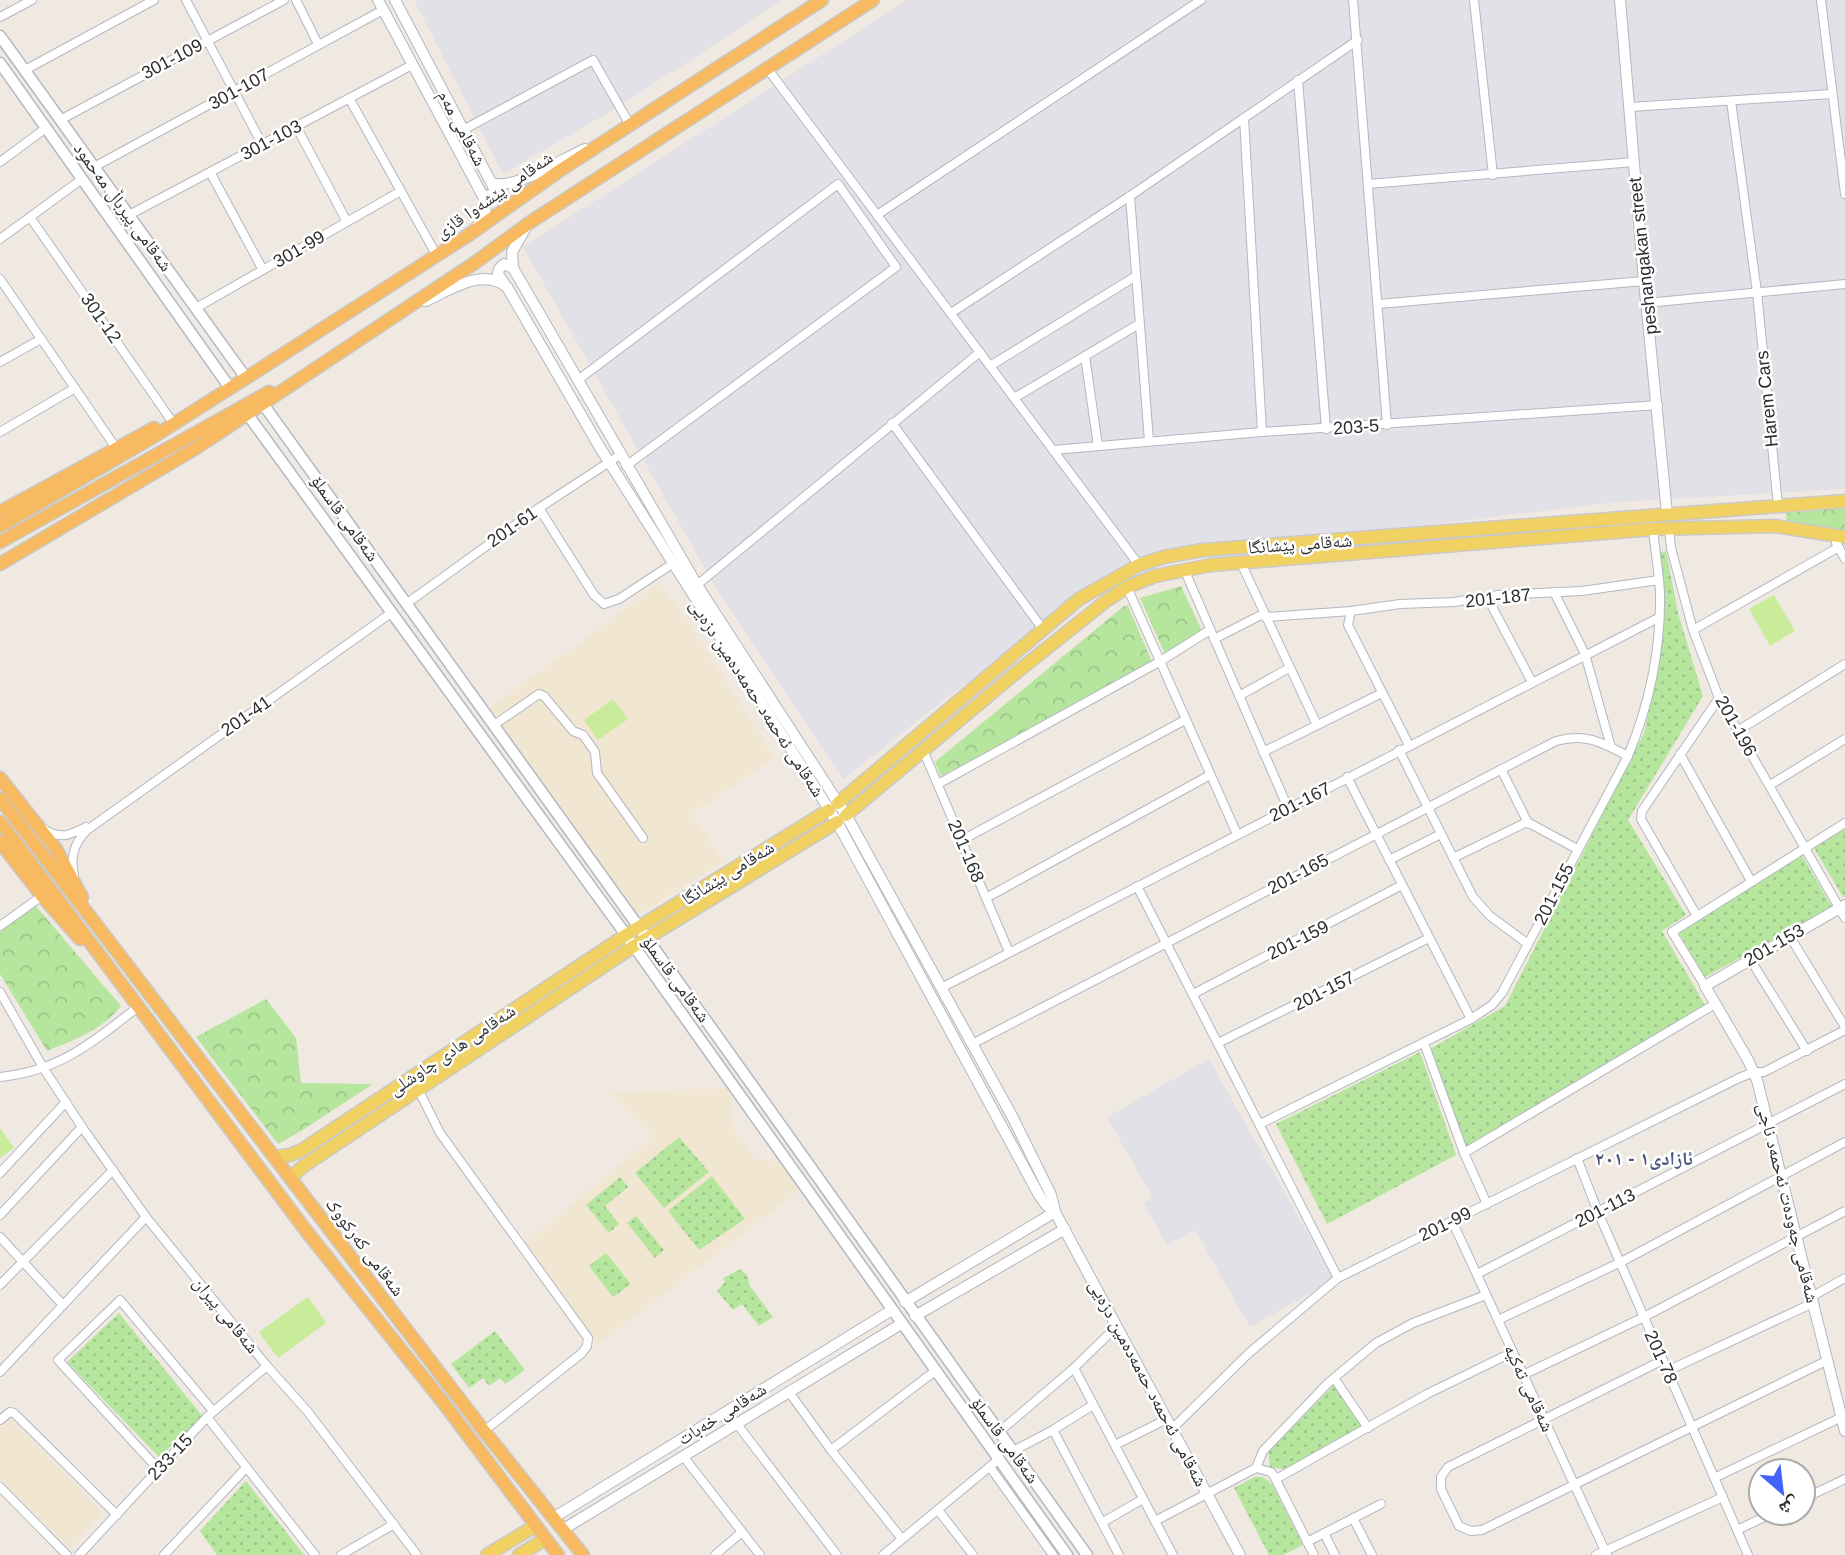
<svg xmlns="http://www.w3.org/2000/svg" width="1845" height="1555" font-family="Arial,'Noto Naskh Arabic',sans-serif">
	<defs>
		<pattern id="grass-dots" width="8" height="8" patternUnits="userSpaceOnUse" patternTransform="scale(1.75)"><rect width="8" height="8" fill="#b6e59e"/><path d="M2 2h.1M6 6h.1" fill="none" stroke="#9dc588" stroke-width="1.8" stroke-linecap="round"/></pattern>
		<pattern id="forest-crowns" width="20" height="18" patternUnits="userSpaceOnUse" patternTransform="scale(1.75)"><rect width="20" height="18" fill="#b6e59e"/><path d="M2 6a3 3 0 1 1 6 0M12 15a3 3 0 1 1 6 0" fill="none" stroke="#9dc588"/></pattern>
	</defs>
	<rect width="100%" height="100%" fill="#efe9e1"/>
	<g fill="#e3e1e8">
		<path d="M414,0H783L618,107L503,174Z"/>
		<path d="M907,0H1845V489L1616,502L1162,558L1103,584L946,698L843,780L716,588L523,247Z"/>
		<path d="M1209,1059L1334,1280L1250,1327L1195,1230L1167,1245L1144,1203L1153,1198L1107,1117Z"/>
	</g>
	<g fill="#f0e6d1">
		<path d="M658,584L678,606L775,758L692,814L724,861L644,912L634,911L489,707L584,640Z"/>
		<path d="M729,1088L734,1129L756,1159L787,1162L805,1186L597,1346L523,1245L654,1136L609,1092Z"/>
		<path d="M8,1416L103,1513L70,1548L0,1479V1425Z"/>
	</g>
	<g fill="url(#grass-dots)">
		<path d="M1666,551L1678,613L1703,696L1628,820L1686,915L1662,931L1705,1005L1464,1151L1430,1049L1505,1006L1644,733L1658,665L1664,587L1658,553Z"/>
		<path d="M1845,829V896L1843,897L1814,848Z"/>
		<path d="M1801,854L1832,907L1705,977L1679,933Z"/>
		<path d="M1420,1052L1456,1155L1327,1224L1276,1124Z"/>
		<path d="M679,1137L709,1172L664,1208L635,1173Z"/>
		<path d="M712,1176L745,1219L699,1250L668,1211Z"/>
		<path d="M620,1177L628,1187L605,1206L619,1224L609,1233L586,1205Z"/>
		<path d="M636,1216L664,1250L655,1258L627,1223Z"/>
		<path d="M606,1253L631,1284L613,1297L589,1266Z"/>
		<path d="M741,1269L748,1277L749,1285L773,1317L759,1326L742,1304L733,1310L717,1291L725,1282L723,1278Z"/>
		<path d="M119,1313L203,1417L159,1457L67,1362Z"/>
		<path d="M495,1331L525,1370L505,1384L500,1378L489,1386L483,1378L469,1388L451,1364Z"/>
		<path d="M1334,1385L1362,1427L1288,1470L1270,1467L1268,1452Z"/>
		<path d="M1254,1477H1263L1272,1484L1303,1545L1283,1555H1269L1234,1488Z"/>
		<path d="M246,1481L304,1555H217L200,1531Z"/>
	</g>
	<g fill="url(#forest-crowns)">
		<path d="M1845,508V530L1787,526L1786,513Z"/>
		<path d="M1181,586L1202,631L1166,656L1140,598Z"/>
		<path d="M1124,606H1128L1153,664L941,776L935,762Z"/>
		<path d="M35,905L121,1006C102,1030 74,1040 47,1051L0,974V932Z"/>
		<path d="M266,999L296,1038L301,1083L373,1084L301,1131L278,1144L196,1037Z"/>
	</g>
	<g fill="#c9ec9a">
		<path d="M1774,595L1795,631L1770,646L1749,609Z"/>
		<path d="M613,699L628,719L598,740L584,720Z"/>
		<path d="M0,1128L14,1148L0,1158Z"/>
		<path d="M308,1297L326,1323L278,1358L259,1332Z"/>
	</g>
	<g fill="none" stroke-linecap="round" stroke-linejoin="round">
		<g stroke="#b4b7c1" stroke-width="10">
			<g id="minor">
				<path d="M186,0L262,144"/>
				<path d="M296,0L318,44"/>
				<path d="M1353,0L1387,425"/>
				<path d="M1474,0L1493,175"/>
				<path d="M1821,0L1845,194"/>
				<path d="M0,17L32,0"/>
				<path d="M767,68L1139,565"/>
				<path d="M25,70L154,0"/>
				<path d="M1298,80L1326,429"/>
				<path d="M349,98L437,256"/>
				<path d="M1731,101L1757,292L1778,506"/>
				<path d="M1630,107L1832,94"/>
				<path d="M1244,118L1262,432"/>
				<path d="M60,120L284,0"/>
				<path d="M296,126L347,222"/>
				<path d="M463,130L593,60L630,125"/>
				<path d="M0,162L46,128"/>
				<path d="M94,167L383,10"/>
				<path d="M210,172L263,270"/>
				<path d="M1368,184L1634,162"/>
				<path d="M1130,196L1149,441"/>
				<path d="M129,215L412,65"/>
				<path d="M877,215L1201,0"/>
				<path d="M30,217L171,420"/>
				<path d="M0,239L82,179"/>
				<path d="M0,279L116,448"/>
				<path d="M1646,303L1845,284"/>
				<path d="M1378,304L1644,281"/>
				<path d="M196,308L401,191"/>
				<path d="M951,313L1130,196L1358,40"/>
				<path d="M1085,356L1098,446"/>
				<path d="M0,362L41,339"/>
				<path d="M990,366L1136,276"/>
				<path d="M578,380L838,184L896,267L626,466"/>
				<path d="M1014,398L1139,324"/>
				<path d="M892,423L1042,628"/>
				<path d="M0,432L75,388"/>
				<path d="M1053,450L1262,432L1658,405"/>
				<path d="M539,508L594,595L604,604L619,599L672,564"/>
				<path d="M1669,529L1671,548L1693,630L1719,698L1845,918"/>
				<path d="M1836,543L1845,559"/>
				<path d="M1241,563L1317,725"/>
				<path d="M1184,569L1288,808"/>
				<path d="M697,585L980,352"/>
				<path d="M1127,587L1237,834"/>
				<path d="M1554,592L1585,654L1611,747"/>
				<path d="M1487,597L1532,682"/>
				<path d="M406,604L539,508L620,455"/>
				<path d="M1265,617L1351,611"/>
				<path d="M1693,630L1839,547"/>
				<path d="M1214,639L1263,614"/>
				<path d="M1239,696L1289,668"/>
				<path d="M494,725L539,694L544,696L573,731L583,735L595,752L597,773L643,838"/>
				<path d="M1739,730L1845,664"/>
				<path d="M1409,745L1348,625L1351,611L1400,604L1454,602L1498,595L1582,591L1659,580"/>
				<path d="M923,750L1009,952"/>
				<path d="M1399,750L1473,897L1490,916L1528,944"/>
				<path d="M1263,752L1382,693"/>
				<path d="M1680,754L1751,881"/>
				<path d="M1501,769L1528,823"/>
				<path d="M1347,777L1471,1019"/>
				<path d="M938,784L1159,662L1210,630"/>
				<path d="M1770,785L1845,739"/>
				<path d="M44,829C60,840 70,835 86,827"/>
				<path d="M962,840L1185,720"/>
				<path d="M1453,858L1525,823L1531,824L1577,849"/>
				<path d="M1389,860L1441,834"/>
				<path d="M74,875C70,857 74,843 87,830L391,613"/>
				<path d="M1137,886L1338,1278"/>
				<path d="M986,898L1210,775"/>
				<path d="M1697,916L1641,819L1642,811L1719,698"/>
				<path d="M0,926L42,896"/>
				<path d="M1789,935L1845,1027"/>
				<path d="M1750,959L1807,1051"/>
				<path d="M1705,986L1672,932L1845,823"/>
				<path d="M943,987L1658,618"/>
				<path d="M0,992L44,1069L82,1127L146,1217L267,1366L308,1412L417,1555"/>
				<path d="M1193,994L1402,885"/>
				<path d="M1218,1043L1429,938"/>
				<path d="M1424,1043L1464,1153L1487,1204"/>
				<path d="M972,1044L1556,741C1586,733 1601,742 1628,756"/>
				<path d="M0,1077C60,1071 93,1042 138,1007"/>
				<path d="M418,1089L440,1133L588,1338L587,1346L582,1353L484,1431"/>
				<path d="M1260,1124L1471,1019L1492,1005L1502,993L1628,756C1649,705 1661,648 1660,593C1659,572 1655,550 1653,529"/>
				<path d="M1464,1153L1715,1004"/>
				<path d="M1577,1158L1598,1212L1748,1555"/>
				<path d="M0,1173L66,1102"/>
				<path d="M0,1215L82,1127"/>
				<path d="M1452,1221L1607,1555"/>
				<path d="M0,1237L63,1305"/>
				<path d="M1477,1274L1845,1084"/>
				<path d="M0,1285L113,1170"/>
				<path d="M1811,1297L1845,1278"/>
				<path d="M1498,1320L1621,1262L1845,1142"/>
				<path d="M1663,1360L1448,1467L1441,1477V1489L1459,1526L1471,1531L1482,1530L1828,1360"/>
				<path d="M1074,1368L1173,1555"/>
				<path d="M1667,1371L1813,1303"/>
				<path d="M0,1372L146,1217"/>
				<path d="M1523,1375L1644,1317L1845,1211"/>
				<path d="M1334,1378L1368,1428"/>
				<path d="M789,1392L831,1450L902,1539"/>
				<path d="M207,1417L315,1555"/>
				<path d="M0,1420L10,1412L14,1413L117,1515"/>
				<path d="M737,1424L837,1555"/>
				<path d="M1172,1429L1249,1353L1338,1278L1739,1078L1754,1072H1764L1845,1030"/>
				<path d="M1053,1430L1119,1555"/>
				<path d="M999,1432L1074,1368L1117,1326"/>
				<path d="M1115,1445L1167,1419"/>
				<path d="M831,1450L935,1371"/>
				<path d="M1013,1451L1053,1430L1093,1405"/>
				<path d="M683,1456L760,1555"/>
				<path d="M990,1467L1053,1555"/>
				<path d="M1256,1468L1271,1472L1274,1476L1314,1555"/>
				<path d="M159,1470L58,1360L120,1300L213,1411"/>
				<path d="M1714,1478L1842,1417"/>
				<path d="M1276,1479L1427,1394L1513,1352"/>
				<path d="M0,1487L67,1555"/>
				<path d="M1803,1499L1845,1479"/>
				<path d="M938,1510L973,1555"/>
				<path d="M1353,1518L1372,1555"/>
				<path d="M1155,1521L1256,1468L1263,1451L1328,1383L1376,1343L1413,1323L1486,1295"/>
				<path d="M1103,1522L1143,1499"/>
				<path d="M1737,1530L1773,1513"/>
				<path d="M1324,1533L1335,1555"/>
				<path d="M1307,1542L1381,1504"/>
				<path d="M79,1555L207,1417L267,1366"/>
				<path d="M164,1555L246,1468"/>
				<path d="M341,1555L394,1524"/>
				<path d="M715,1555L742,1532"/>
				<path d="M883,1555L999,1459"/>
				<path d="M1596,1555L1723,1497"/>
			</g>
		</g>
		<g stroke="#b4b7c1" stroke-width="12">
			<g id="tertiary">
				<path d="M378,0L486,202L485,215L478,225"/>
				<path d="M395,0L493,186L494,191L491,196H486L481,193"/>
				<path d="M1620,0L1644,281L1667,513"/>
				<path d="M491,183C515,191 561,159 585,149"/>
				<path d="M525,229L512,252L513,268L697,585L846,815L1012,1116L1051,1195L1055,1212L1240,1555"/>
				<path d="M504,283L498,274L499,269L504,264L513,268"/>
				<path d="M426,301C449,290 484,267 507,287L599,446L837,822L1039,1195L1046,1205L1055,1212"/>
				<path d="M1845,905L1705,986L1748,1060L1757,1080L1845,1431"/>
				<path d="M905,1302L1055,1212"/>
				<path d="M915,1316L1065,1229"/>
				<path d="M553,1518L892,1310"/>
				<path d="M562,1530L901,1324"/>
			</g>
		</g>
		<g stroke="#b4b7c1" stroke-width="13">
			<g id="secondary">
				<path d="M0,36L246,378"/>
				<path d="M0,63L230,388"/>
				<path d="M263,404C539,787 814,1170 1087,1555"/>
				<path d="M248,415L626,935L1067,1555"/>
			</g>
		</g>
		<g stroke="#c9c9c9" stroke-width="15">
			<g id="primary">
				<path d="M838,803L1079,599L1139,565L1164,557L1203,550L1845,501"/>
				<path d="M846,815L1012,676L1106,601L1127,587L1155,576L1211,565L1653,529L1775,526L1845,537"/>
				<path d="M276,1157L290,1155L302,1150L626,935L829,810"/>
				<path d="M291,1177L305,1165L634,946L837,822"/>
				<path d="M487,1555L535,1526"/>
				<path d="M519,1555L545,1539"/>
			</g>
		</g>
		<g stroke="#c9c9c9" stroke-width="15">
			<g id="trunk">
				<path d="M0,512L154,428"/>
				<path d="M0,526L153,437L246,378L467,236L559,171L822,0"/>
				<path d="M0,542L269,392"/>
				<path d="M0,564L196,448L476,262L529,223L873,0"/>
				<path d="M0,778L56,849L82,897"/>
				<path d="M0,799L484,1431L583,1555"/>
				<path d="M0,822L307,1232L442,1401L558,1555"/>
				<path d="M0,842L42,896L80,939"/>
			</g>
		</g>
		<use href="#minor" stroke="#fff" stroke-width="8"/>
		<use href="#tertiary" stroke="#fff" stroke-width="10"/>
		<use href="#secondary" stroke="#fff" stroke-width="10"/>
		<use href="#primary" stroke="#f2d163" stroke-width="12"/>
		<use href="#trunk" stroke="#f8ba60" stroke-width="12"/>
	</g>
	<g text-anchor="middle" stroke-width="5" stroke-linejoin="round" paint-order="stroke">
		<g font-size="18" fill="#2e2e2e" stroke="#fff">
			<text transform="translate(172 59) rotate(-28)" y="6">301-109</text>
			<text transform="translate(239 89) rotate(-29)" y="6">301-107</text>
			<text transform="translate(462 128) rotate(62)" y="6">شەقامی مەم</text>
			<text transform="translate(271 140) rotate(-28)" y="6">301-103</text>
			<text transform="translate(494 195) rotate(-35)" y="6">شەقامی پێشەوا قازی</text>
			<text transform="translate(123 207) rotate(54)" y="6">شەقامی پیرباڵ مەحمود</text>
			<text transform="translate(299 249) rotate(-30)" y="6">301-99</text>
			<text transform="translate(1643 256) rotate(-96)" y="6">peshangakan street</text>
			<text transform="translate(101 318) rotate(55)" y="6">301-12</text>
			<text transform="translate(1767 399) rotate(-96)" y="6">Harem Cars</text>
			<text transform="translate(1356 427) rotate(-4)" y="6">203-5</text>
			<text transform="translate(345 518) rotate(54)" y="6">شەقامی قاسملۆ</text>
			<text transform="translate(512 527) rotate(-35)" y="6">201-61</text>
			<text transform="translate(1300 544) rotate(-4)" y="6">شەقامی پێشانگا</text>
			<text transform="translate(1498 598) rotate(-6)" y="6">201-187</text>
			<text transform="translate(757 698) rotate(57)" y="6">شەقامی ئەحمەد حەمەدەمین دزەیی</text>
			<text transform="translate(246 716) rotate(-35)" y="6">201-41</text>
			<text transform="translate(1736 726) rotate(61)" y="6">201-196</text>
			<text transform="translate(1300 802) rotate(-27)" y="6">201-167</text>
			<text transform="translate(966 851) rotate(67)" y="6">201-168</text>
			<text transform="translate(728 873) rotate(-32)" y="6">شەقامی پێشانگا</text>
			<text transform="translate(1298 874) rotate(-28)" y="6">201-165</text>
			<text transform="translate(1554 894) rotate(-63)" y="6">201-155</text>
			<text transform="translate(1298 940) rotate(-27)" y="6">201-159</text>
			<text transform="translate(1774 945) rotate(-30)" y="6">201-153</text>
			<text transform="translate(676 979) rotate(54)" y="6">شەقامی قاسملۆ</text>
			<text transform="translate(1324 991) rotate(-27)" y="6">201-157</text>
			<text transform="translate(452 1050) rotate(-34)" y="6">شەقامی هادی چاوشلی</text>
			<text transform="translate(1788 1203) rotate(76)" y="6">شەقامی جەودەت ئەحمەد ناجی</text>
			<text transform="translate(1605 1208) rotate(-27)" y="6">201-113</text>
			<text transform="translate(1445 1224) rotate(-26)" y="6">201-99</text>
			<text transform="translate(365 1247) rotate(53)" y="6">شەقامی کەرکووک</text>
			<text transform="translate(226 1315) rotate(51)" y="6">شەقامی پیران</text>
			<text transform="translate(1661 1357) rotate(66)" y="6">201-78</text>
			<text transform="translate(1148 1383) rotate(62)" y="6">شەقامی ئەحمەد حەمەدەمین دزەیی</text>
			<text transform="translate(1529 1388) rotate(65)" y="6">شەقامی تەکیە</text>
			<text transform="translate(722 1414) rotate(-32)" y="6">شەقامی خەبات</text>
			<text transform="translate(1005 1440) rotate(54)" y="6">شەقامی قاسملۆ</text>
			<text transform="translate(170 1457) rotate(-47)" y="6">233-15</text>
		</g>
		<g font-size="19" font-weight="bold" fill="#4d5680" stroke="#fff">
			<text x="1644" y="1165">ئازادی١ - ٢٠١</text>
		</g>
	</g>
	<g transform="translate(1782 1492) rotate(152)"><circle r="33" fill="#ffffff" stroke="#ababab" stroke-width="2"/>
	<path d="M0-5L12 26L0 18L-12 26Z" fill="#4264fb"/>
	<text y="-10" font-size="19" font-weight="bold" text-anchor="middle" fill="#2e2e2e">ش</text>
	</g>
</svg>
